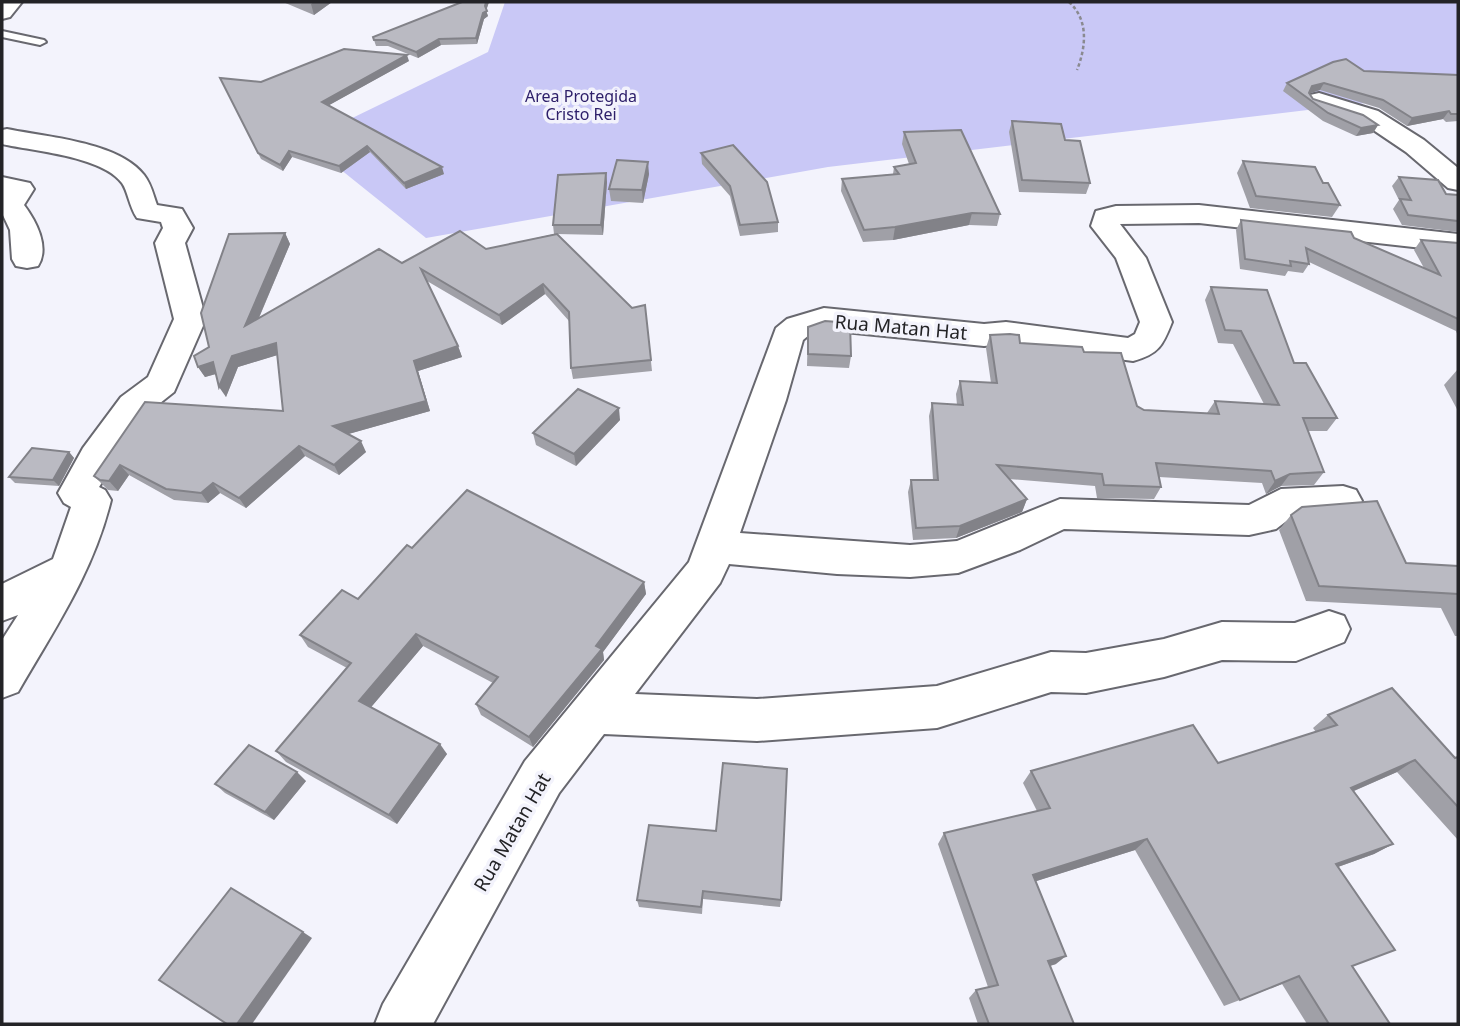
<svg xmlns="http://www.w3.org/2000/svg" width="1460" height="1026" font-family="'Noto Sans',sans-serif">
	<rect width="100%" height="100%" fill="#f3f3fc"/>
	<path fill="#c9c8f6" d="M505,2H1458V92L828,167L426,238L305,141L488,52Z"/>
	<g fill="none" stroke-linecap="round" stroke-linejoin="round">
		<g stroke="#68686f" stroke-width="4">
			<path id="service" d="M2,31L44,40L46,42L40,45L2,37Z"/>
		</g>
		<g stroke="#68686f" stroke-width="4">
			<g id="minor">
				<path d="M1319,93L1378,111L1424,140L1458,168V190L1448,188L1406,152L1360,121L1310,105L1307,100L1310,95Z"/>
				<path d="M7,129C46,137 119,142 144,175C151,184 153,194 157,205L182,209L193,228L185,243L206,319L174,392L145,415L99,487L105,490L111,500C93,573 55,628 18,692L2,698V640L18,615L2,621V584L53,559L71,507L64,503L58,493L83,448L121,397L148,377L174,319L155,243L163,228L161,222L137,218C129,206 128,191 122,183C102,156 33,151 2,144V130Z"/>
				<path d="M2,177L30,183L34,189L24,205C36,221 50,247 38,266L27,268L16,266L12,259L10,230L2,213Z"/>
				<path d="M1199,205L1458,234V252L1199,223L1120,224L1146,258L1172,322C1163,345 1159,354 1133,361L1006,344L984,346L825,330L809,335L803,340L786,400L740,533L910,545L957,541L1060,499L1249,505L1281,489L1343,486L1356,490L1362,501L1356,512L1343,516L1289,519L1276,529L1249,535L1064,529L1020,550L958,573L910,577L837,574L729,564L720,583L635,694L757,699L937,686L1051,652L1086,653L1164,639L1222,622L1295,623L1329,611L1344,616L1350,629L1344,642L1296,661L1222,660L1164,677L1086,693L1051,692L937,728L757,741L604,734L559,793L433,1024H375L383,1004L525,761L689,562L776,328L787,319L824,308L984,324L1006,322L1128,338L1135,334L1140,322L1116,258L1091,226L1096,211L1116,206Z"/>
			</g>
		</g>
		<g stroke="#68686f" stroke-width="4">
			<path id="secondary" d="M2,2H22L10,17L2,19Z"/>
		</g>
		<path stroke="#8a8a90" stroke-width="2.5" stroke-dasharray="3.5 2.5" stroke-linecap="butt" d="M1069,2C1089,20 1086,47 1077,70"/>
		<use href="#service" fill="#fff" fill-rule="evenodd"/>
		<use href="#minor" fill="#fff" fill-rule="evenodd"/>
		<use href="#secondary" fill="#fff" fill-rule="evenodd"/>
	</g>
	<g fill="#a0a0a7">
		<path d="M283,2H332L314,15Z"/>
		<path d="M462,2H489L486,10L488,16L484,19L477,44L441,45L418,58L388,46H376L373,37Z"/>
		<path d="M409,61L329,105L444,174L406,189L370,152L341,173L292,157L283,171L261,159L220,78L261,82Z"/>
		<path d="M1364,71L1458,75V121L1446,122L1443,119L1407,126L1379,108L1320,90L1309,93L1313,99L1378,125L1373,133L1356,136L1323,121L1283,91L1287,83Z"/>
		<path d="M1012,121L1065,140L1090,183L1086,194L1019,192L1009,132Z"/>
		<path d="M904,132L1000,214L997,226L969,225L893,240L863,242L841,191L842,179L893,174L894,167L909,164L902,144Z"/>
		<path d="M701,153L778,222V232L740,236L730,196L702,164Z"/>
		<path d="M1243,161L1323,183L1340,205L1332,217L1250,208L1237,173Z"/>
		<path d="M606,173L607,182L603,235L557,234L632,308L645,305L652,371L573,379L571,368L569,321L545,294L502,325L427,281L458,346L462,357L418,371L430,411L348,434L366,452L339,475L305,456L246,508L220,493L208,503L174,500L129,475L118,491L108,490L94,476L145,402L283,411L277,355L238,367L226,397L216,374L205,377L198,367L209,347L285,233L290,244L259,318L402,263L486,249L554,234L553,225Z"/>
		<path d="M649,174L643,203L611,201L609,189Z"/>
		<path d="M1399,177L1446,194L1458,195V232L1402,225L1393,209L1399,200L1392,186Z"/>
		<path d="M1241,220L1354,238L1424,268L1414,250L1421,240L1458,243V336L1456,331L1309,262V264L1303,273L1288,271L1285,276L1240,269L1236,230Z"/>
		<path d="M1211,287L1294,363L1337,418L1327,431H1308L1324,472L1314,485L1281,486L1266,494L1262,483L1159,477L1161,487L1154,499L1097,498L1095,486L1009,479L1027,499L1022,512L956,538L913,540L908,492L911,480H933L929,416L932,403L957,405L956,394L960,381L991,383L986,348L990,335L1020,343L1084,352L1137,406L1144,410L1207,413L1215,401L1264,404L1233,344L1218,343L1205,300Z"/>
		<path d="M808,327L851,356L849,368L807,366Z"/>
		<path d="M1458,369V411L1444,385Z"/>
		<path d="M620,420L576,466L536,445L533,433Z"/>
		<path d="M69,452L74,458L59,486L15,483L9,477Z"/>
		<path d="M1291,515L1406,563L1458,566V636H1455L1441,608L1306,601L1279,530Z"/>
		<path d="M412,548L644,582L646,594L603,652L604,660L533,747L481,715L476,704L493,683L423,646L371,707L447,754L397,824L286,762L276,751L347,668L308,647L300,635L358,599Z"/>
		<path d="M1328,715L1455,758L1458,757V840L1397,772L1354,791L1393,844L1374,854L1338,867L1352,967L1390,1024H1307L1282,984L1224,1006L1135,850L1036,881L1056,964L1050,966L1074,1024H978L969,998L976,990L988,987L938,844L944,833L1037,811L1023,783L1031,771L1218,763L1316,732L1313,728Z"/>
		<path d="M306,781L274,820L225,793L215,784Z"/>
		<path d="M716,831L781,900L780,907L703,899L702,914L639,907L637,900Z"/>
	</g>
	<g fill="#828288">
		<path d="M314,2H332L314,15L311,4Z"/>
		<path d="M486,2H489L486,11L488,16L484,19L477,44L476,38Z"/>
		<path d="M439,39L441,45L418,58L416,52Z"/>
		<path d="M407,55L409,61L324,108L322,102Z"/>
		<path d="M1324,83L1320,90L1308,94L1312,86Z"/>
		<path d="M1449,111L1443,119L1407,126L1412,118Z"/>
		<path d="M1378,125L1373,133L1356,136L1361,128Z"/>
		<path d="M367,146L370,152L341,173L339,166Z"/>
		<path d="M289,151L292,157L283,171L280,165Z"/>
		<path d="M648,162L649,174L643,203L642,190Z"/>
		<path d="M442,167L444,174L406,189L404,183Z"/>
		<path d="M606,173L607,182L603,235L601,225Z"/>
		<path d="M972,213L969,225L893,240L895,227Z"/>
		<path d="M285,233L290,244L251,336L245,326Z"/>
		<path d="M543,284L545,294L502,325L499,315Z"/>
		<path d="M276,343L281,354L238,367L226,397L219,387L232,356Z"/>
		<path d="M458,346L462,357L418,371L430,411L338,437L333,426L414,361Z"/>
		<path d="M213,362L219,373L205,377L198,367Z"/>
		<path d="M619,408L620,420L576,466L574,454Z"/>
		<path d="M361,441L366,452L339,475L334,465Z"/>
		<path d="M299,446L305,456L246,508L239,498Z"/>
		<path d="M69,452L74,458L59,486L53,480Z"/>
		<path d="M120,465L129,475L118,491L109,481Z"/>
		<path d="M1290,474L1281,486L1266,494L1275,481Z"/>
		<path d="M213,483L220,493L208,503L201,493Z"/>
		<path d="M1027,499L1022,512L956,538L960,526Z"/>
		<path d="M644,582L646,594L603,652L604,660L533,747L529,737Z"/>
		<path d="M416,634L423,646L367,712L359,701Z"/>
		<path d="M440,744L447,754L397,824L389,815Z"/>
		<path d="M1415,760L1397,772L1335,799L1351,788Z"/>
		<path d="M297,772L306,781L274,820L265,812Z"/>
		<path d="M1147,839L1135,850L1024,885L1033,875Z"/>
		<path d="M1393,844L1374,854L1318,874L1336,864Z"/>
		<path d="M303,932L312,938L252,1024H237Z"/>
		<path d="M1066,956L1056,964L1039,969L1048,961Z"/>
	</g>
	<g fill="#babac2" stroke="#828288" stroke-width="2">
		<path d="M462,2H486L485,6L487,11L483,13L476,38L439,39L416,52L386,40H374L373,37Z"/>
		<path d="M344,49L407,55L322,102L442,167L404,183L367,146L339,166L289,151L280,165L258,153L220,78L261,82Z"/>
		<path d="M1346,59L1364,71L1458,75V114H1451L1449,111L1412,118L1383,100L1324,83L1312,86L1309,93L1313,99L1363,115L1378,125L1361,128L1328,113L1287,83L1333,62Z"/>
		<path d="M1012,121L1061,124L1065,140L1080,141L1090,183L1022,180Z"/>
		<path d="M961,130L1000,214L972,213L895,227L864,230L842,179L899,174L894,167L916,163L904,132Z"/>
		<path d="M733,145L767,182L778,222L740,225L730,186L701,153Z"/>
		<path d="M617,160L648,162L642,190L609,189Z"/>
		<path d="M1243,161L1315,167L1323,183H1328L1340,205L1256,196Z"/>
		<path d="M606,173L601,225H553L558,175Z"/>
		<path d="M1399,177L1438,180L1446,194L1458,195V221L1408,215L1400,199L1411,200Z"/>
		<path d="M1241,220L1351,232L1354,238L1440,275L1421,240L1458,243V319L1306,248L1309,264L1290,261L1291,266L1245,259Z"/>
		<path d="M460,231L486,249L557,234L632,308L645,305L651,360L571,368L569,312L543,284L499,315L421,269L458,346L414,361L426,401L333,426L361,441L334,465L299,446L239,498L213,483L201,493L166,489L120,465L109,481L100,480L94,476L145,402L283,411L276,343L232,356L219,387L213,362L198,367L194,356L209,347L201,313L229,234L285,233L245,326L379,249L402,263Z"/>
		<path d="M1211,287L1267,290L1294,363H1306L1337,418H1303L1324,472L1290,474L1275,481L1271,471L1156,463L1161,487L1104,485L1102,474L997,465L1027,499L960,526L916,528L911,480H938L932,403L963,405L960,381L997,383L990,335L1010,334L1019,335L1020,343L1082,347L1084,352L1121,353L1137,406L1144,410L1219,414L1215,401L1279,405L1241,331L1225,330Z"/>
		<path d="M825,321L850,323L851,356L808,354V327Z"/>
		<path d="M578,389L619,408L574,454L533,433Z"/>
		<path d="M32,448L69,452L53,480L9,477Z"/>
		<path d="M467,490L644,582L596,646L602,649L529,737L476,704L498,677L416,634L359,701L440,744L389,815L276,751L351,663L300,635L342,590L358,599L407,545L412,548Z"/>
		<path d="M1377,501L1406,563L1458,566V595V594L1319,586L1291,515L1302,507Z"/>
		<path d="M1392,688L1455,758L1458,757V807L1415,760L1351,788L1393,844L1336,864L1395,950L1352,966L1390,1024H1329L1299,976L1240,1000L1147,839L1033,875L1066,956L1048,961L1074,1024H989L976,990L998,985L944,833L1050,808L1031,771L1193,725L1218,763L1337,725L1328,715Z"/>
		<path d="M249,745L297,772L265,812L215,784Z"/>
		<path d="M723,763L787,769L781,900L703,891L701,907L637,900L649,825L716,831Z"/>
		<path d="M231,888L303,932L237,1024H227L159,980Z"/>
	</g>
	<g text-anchor="middle" stroke-width="7" stroke-linejoin="round" paint-order="stroke">
		<g font-size="16" fill="#2e206a" stroke="#f3f3fc">
			<text x="581" y="102">Area Protegida<tspan x="581" dy="18">Cristo Rei</tspan></text>
		</g>
		<g font-size="19" fill="#232326" stroke="#f3f3fc">
			<text transform="translate(901 327) rotate(5)" y="7">Rua Matan Hat</text>
			<text transform="translate(512 832) rotate(-60)" y="7">Rua Matan Hat</text>
		</g>
	</g>
	<rect width="1460" height="1026" fill="none" stroke="#232326" stroke-width="7"/>
</svg>
